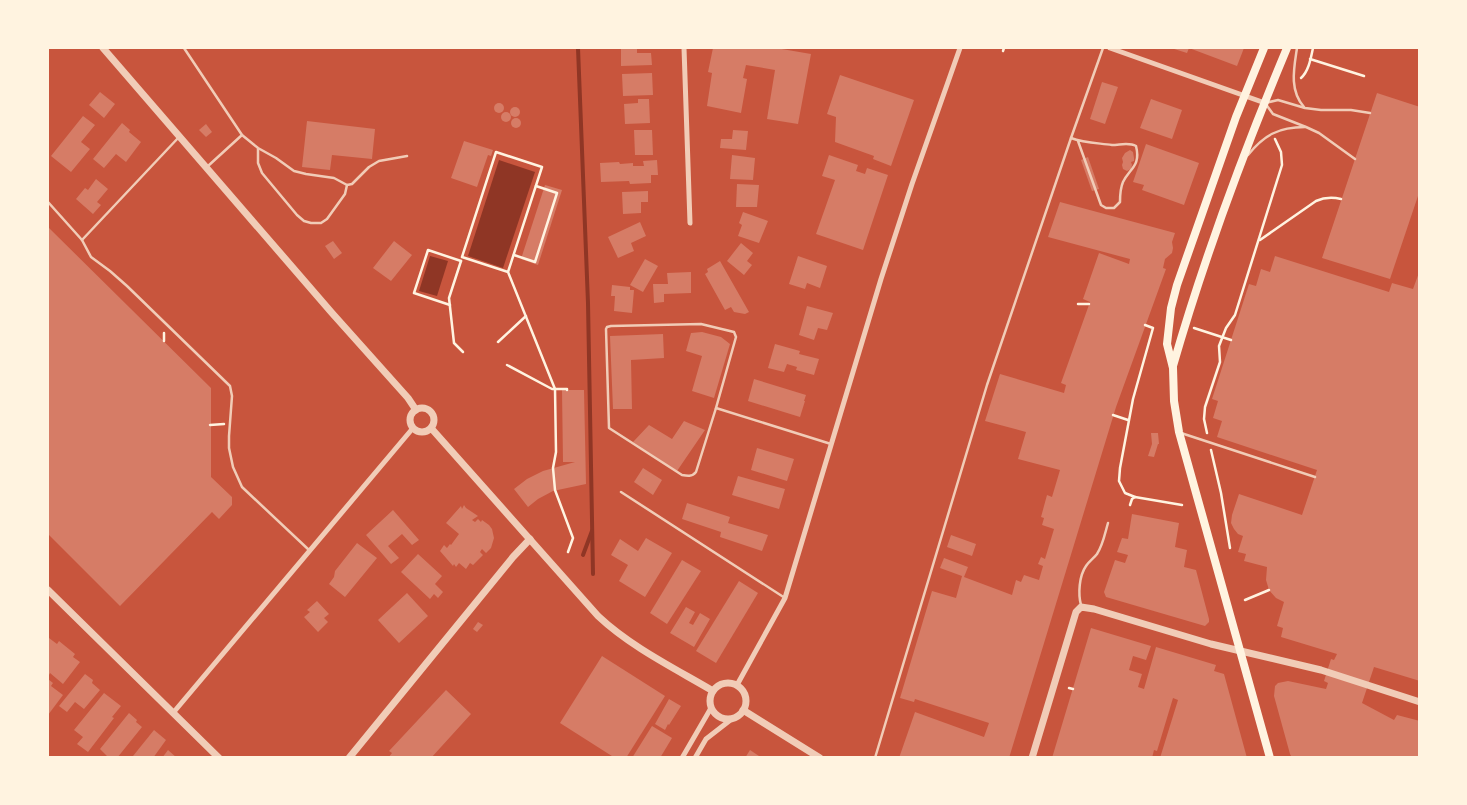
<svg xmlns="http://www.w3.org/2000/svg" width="1467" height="805" font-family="'Archivo Narrow',sans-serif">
	<rect width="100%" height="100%" fill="#c8553d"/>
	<g fill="#8f3625">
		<path d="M499,160L535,172L503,268L468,256Z"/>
		<path d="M430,256L448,261L437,296L419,291Z"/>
	</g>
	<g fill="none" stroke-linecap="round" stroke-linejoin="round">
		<g stroke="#8f3625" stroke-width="4">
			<path d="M578,48L588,303L593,574"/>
			<path d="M583,555L592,531"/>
		</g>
	</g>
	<g fill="#d67c66">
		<path d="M621,48H637V53H651L652,65L621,66Z"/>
		<path d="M713,48H776L811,54L798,124L767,119L775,70L746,65L743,78L747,79L741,113L707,106L712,73L708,72Z"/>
		<path d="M1171,48H1244L1237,66L1189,48L1187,53Z"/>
		<path d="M652,73L653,95L623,96L622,74Z"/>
		<path d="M840,75L914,100L891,166L873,159L874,156L835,142L836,117L827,114Z"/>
		<path d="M1102,82L1118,87L1105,124L1090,119Z"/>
		<path d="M100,92L115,104L104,118L89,105Z"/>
		<path d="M1377,93L1420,107V190L1390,279L1322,258Z"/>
		<path d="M638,99H649L650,123L625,124L624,104L638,103Z"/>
		<path d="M1151,99L1182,110L1172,139L1140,128Z"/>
		<circle cx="499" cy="108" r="5"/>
		<circle cx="515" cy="112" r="5"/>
		<circle cx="506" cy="117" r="5"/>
		<path d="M83,116L95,125L81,142L90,149L71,172L51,156Z"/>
		<circle cx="516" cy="123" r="5"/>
		<path d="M307,121L375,129L372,159L332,155L330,170L302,167Z"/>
		<path d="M122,123L130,130L129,132L141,142L126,162L116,154L104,168L93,159Z"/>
		<path d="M206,124L212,132L206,137L199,130Z"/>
		<path d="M634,130H652L653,155H635Z"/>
		<path d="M733,130L748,131L746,150L720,148L721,139H732Z"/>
		<path d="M464,141L493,150L491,156L488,155L477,187L451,178Z"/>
		<path d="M1146,144L1199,163L1184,205L1142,190L1144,185L1133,182Z"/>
		<path d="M1130,150L1133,152L1134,158V161L1131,162L1132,165L1131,169L1127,171L1123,169L1122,165L1123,162L1122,158L1125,153Z"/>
		<path d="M732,155L755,158L753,180L730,179Z"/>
		<path d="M829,155L858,165L856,171L865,174L867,168L888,175L863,250L816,234L835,180L822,176Z"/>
		<path d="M1088,157L1099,189L1092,191L1081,160Z"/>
		<path d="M657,160L658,175H651V183L630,184L629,181L601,182L600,163L619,162L620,164L633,163V166H644L643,161Z"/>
		<path d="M96,179L108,189L97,202L101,205L93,214L76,199L85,188L88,190Z"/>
		<path d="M737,184L759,185L757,207H736Z"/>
		<path d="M545,185L562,190L538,265L521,259Z"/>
		<path d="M648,191V202H641V213L623,214L622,192Z"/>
		<path d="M1060,202L1175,233L1172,242L1173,248L1172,253L1165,259L1163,268L1166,269L1116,407L1009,758H899L915,712L984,737L989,723L915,699L914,702L900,698L932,591L956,598L962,576L940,568L944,558L968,567L964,577L1012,595L1016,580L1021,582L1024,575L1039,580L1043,566L1038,564L1041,557L1045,559L1054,529L1042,525L1044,518L1041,517L1047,495L1052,497L1060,470L1018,459L1026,432L985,421L1000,374L1064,393L1066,385L1061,383L1090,302L1083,299L1099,253L1129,264L1130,259L1048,237Z"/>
		<path d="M743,212L768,221L759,243L738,236L742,225L739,223Z"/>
		<path d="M640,222L646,236L631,243L634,251L618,258L608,237Z"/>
		<path d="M48,227L211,388V477L232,497V505L219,519L212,512L120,606L48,534Z"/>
		<path d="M333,241L342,253L334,259L325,246Z"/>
		<path d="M394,241L412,255L391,281L373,268Z"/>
		<path d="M741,243L753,253L747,261L752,265L744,275L727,261Z"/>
		<path d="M798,256L827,266L820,288L807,283L805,289L789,284Z"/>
		<path d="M1275,256L1389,292L1392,283L1413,289L1420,270V681L1374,667L1362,703L1394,720L1397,715L1420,721V758H1292L1290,754L1274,696L1275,686L1278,683L1288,681L1326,689L1328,683L1324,681L1331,659L1334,660L1337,654L1281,637L1283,628L1277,626L1284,602L1276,598L1269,590L1266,580L1267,567L1244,561L1246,554L1238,552L1243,536L1238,534L1234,529L1231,523L1232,515L1239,494L1302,515L1317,470L1217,437L1222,421L1213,418L1218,401L1212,399L1249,284L1256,286L1261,269L1270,272Z"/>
		<path d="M645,259L658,266L643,292L630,285Z"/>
		<path d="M720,261L749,312L745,314L734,312L731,307L725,310L705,274L708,272L707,269Z"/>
		<path d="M691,272V293L664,294V302L654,303L653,284H668L667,273Z"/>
		<path d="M612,285L630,287V290H634L632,313L614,311L615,296H611Z"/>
		<path d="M807,306L833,313L827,330L818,328L814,340L799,335Z"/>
		<path d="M702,332L721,337L730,344L714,398L692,391L702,356L686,351L691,333Z"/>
		<path d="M663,334L664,358L631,360L632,409H613L610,336Z"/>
		<path d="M775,344L800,351L799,354L819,359L814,375L796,370L797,367L787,364L784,372L768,368Z"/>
		<path d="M754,379L806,395L804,401H805L800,417L748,401Z"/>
		<path d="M562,390H584L586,484L553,491L538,499L528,507L514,489L527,479L543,471L575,462H563Z"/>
		<path d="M684,421L705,430L677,471L633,442L649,425L672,439Z"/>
		<path d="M1151,433H1158L1159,444H1158L1154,457L1148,456L1152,444Z"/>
		<path d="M757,448L794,459L787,481L751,470Z"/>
		<path d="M643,468L662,480L653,495L634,482Z"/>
		<path d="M738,476L785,489L779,509L732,495Z"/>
		<path d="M687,503L730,517L728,523L768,535L762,551L720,537L721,532L682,519Z"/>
		<path d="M464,505L466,508L478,516L472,520L475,522L478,519L481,522L482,520L489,525L492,529L494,538L491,548L486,553L482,549L480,552L483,555L473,565L470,563L466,569L459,563L456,567L454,564L453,566L440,551L444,545L447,548L450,544L451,545L459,534L446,523L461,506L462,509Z"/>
		<path d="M393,510L419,540L412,545L402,534L388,546L399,558L391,564L366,535Z"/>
		<path d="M1132,514L1179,523L1175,547L1187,550L1184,567L1196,570L1209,619V622L1205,626L1106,597L1104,592L1115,560L1125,563L1128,555L1117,552L1122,538L1128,539Z"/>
		<path d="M951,535L976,544L972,556L947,547Z"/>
		<path d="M646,538L672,553L645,597L619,581L628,565L611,555L620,539L638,551Z"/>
		<path d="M357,543L377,558L345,597L329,584L334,577L335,571Z"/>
		<path d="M418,554L442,576L435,584L443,592L438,598L434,594L430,599L401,572Z"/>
		<path d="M682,560L701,571L667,624L650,613Z"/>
		<path d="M739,581L758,593L716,663L696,651Z"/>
		<path d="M407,593L428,616L399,643L378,620Z"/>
		<path d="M317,601L329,614L324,618L328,622L318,632L304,617L310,612L307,610Z"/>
		<path d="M686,607L695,612L689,623L693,625L700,613L710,619L694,647L670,633Z"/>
		<path d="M478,622L483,625L477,632L473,629Z"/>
		<path d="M1091,628L1151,646L1146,660L1133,656L1129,670L1142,674L1138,687L1144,689L1156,647L1216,665L1214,671L1224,674L1247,758H1160L1178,700L1173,698L1157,751L1154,750L1152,758H1052Z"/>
		<path d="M49,638L57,644L59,641L75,654L73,657L80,662L63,684L50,673L49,675L48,673V640Z"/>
		<path d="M602,656L665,696L626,758H615L560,723Z"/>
		<path d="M85,674L93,680L92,683L100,690L84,709L75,702L67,712L59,706Z"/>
		<path d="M48,679L53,683L51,686L63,695L48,715Z"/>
		<path d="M446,690L471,714L431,758H388L392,753L389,751Z"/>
		<path d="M104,693L121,706L112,717L114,718L88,752L77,744L83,737L74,730Z"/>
		<path d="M669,699L681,706L669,725L668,724L665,730L655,724Z"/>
		<path d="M129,713L137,720L136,722L142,727L117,758H109L100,749Z"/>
		<path d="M652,726L672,738L660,758H632Z"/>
		<path d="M154,730L166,740L153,758H135L133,756Z"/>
		<path d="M168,750L177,758H162Z"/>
		<path d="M750,750L762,758H745Z"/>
	</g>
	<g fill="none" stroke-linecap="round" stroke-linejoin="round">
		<g stroke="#fff3e0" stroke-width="2.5">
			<path d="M1003,51L1004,48"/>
			<path d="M1310,59L1364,76"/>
			<path d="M1301,78C1309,71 1311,57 1313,48"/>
			<path d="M1260,240L1316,201C1325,197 1332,197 1341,199"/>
			<path d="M514,255L535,262L557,193L536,186"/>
			<path d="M461,261L449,298L454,343L463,352"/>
			<path d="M508,272L462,257L496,152L542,167L508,272L555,389L556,452L553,468L555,490L573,538L568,552"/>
			<path d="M1078,304H1089"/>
			<path d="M450,305L414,293L428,250L461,261"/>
			<path d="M1194,328L1231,340"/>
			<path d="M164,341V333"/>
			<path d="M498,342L526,316"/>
			<path d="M507,365L552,389H567V390"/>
			<path d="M1113,415L1128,420"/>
			<path d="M210,425L224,424"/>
			<path d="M1207,433L1204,419L1205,407L1220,362L1219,346L1226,328L1235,315L1282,165L1281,152L1275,139"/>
			<path d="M1211,450L1221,493L1230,548"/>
			<path d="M1135,497L1125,493L1119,481L1120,468L1133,399L1153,328L1145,325"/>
			<path d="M1130,505L1132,499L1135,497L1182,505"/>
			<path d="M1245,600L1269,590"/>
			<path d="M1069,688L1073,689"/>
		</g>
		<g stroke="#f1ccb7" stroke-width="2.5">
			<path d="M184,48L242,135L258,148L276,158L294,171L306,174L334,178L347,185L352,184L369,167L379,161L407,156"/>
			<path d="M1297,48C1294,68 1289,90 1304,107"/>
			<path d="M1071,138C1084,143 1098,143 1112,145C1120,145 1129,142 1136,146C1141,166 1130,168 1123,182C1120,189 1120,195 1120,202L1114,208H1106L1101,205L1078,141"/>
			<path d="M258,149V163L262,173L297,215L304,221L311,223H321L327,219L345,194L347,185"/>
			<path d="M1248,155C1264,135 1279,127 1305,127"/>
			<path d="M1355,159L1319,133L1306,127L1273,114L1265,103L1278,100L1305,108L1321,110H1351L1370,113"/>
			<path d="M208,166L242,135"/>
			<path d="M48,202L82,240L91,257L110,271L127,286L230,386L232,396L229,436V448L233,467L242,487L309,550"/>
			<path d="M82,240L179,137"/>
			<path d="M701,324L734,332L736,337L716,408L696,472C692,477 687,476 682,475L609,428L606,329L607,327L611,326Z"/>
			<path d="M716,408L831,444"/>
			<path d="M1181,433L1315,477"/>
			<path d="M621,492L785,598"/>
			<path d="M1081,605C1078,594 1079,576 1086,566C1089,561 1094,558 1097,554C1103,545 1105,533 1108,523"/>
			<path d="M875,758L987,385L1071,138L1103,48"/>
		</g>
		<g stroke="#f1ccb7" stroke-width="5">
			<path d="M684,48L690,223"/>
			<path d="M1110,48L1265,103"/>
			<path d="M737,685L785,598L881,279L912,184L960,48"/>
			<path d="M173,713L413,428"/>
			<path d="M682,758L711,708"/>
			<path d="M695,758L706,739L733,718"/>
		</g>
		<g stroke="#f1ccb7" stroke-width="7">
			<path d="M103,48L332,313L408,398L416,410"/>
			<circle cx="422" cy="420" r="12"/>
			<path d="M431,428L598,616C631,647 674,668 713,691"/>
			<path d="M48,590L219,758"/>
			<circle cx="728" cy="701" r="18"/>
			<path d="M743,710L820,758"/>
			<path d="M349,758L513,557L530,539"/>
			<path d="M1032,758L1076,612L1081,607L1094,609L1211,644L1321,670L1420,702"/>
		</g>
		<g stroke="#fff3e0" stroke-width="8">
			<path d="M1264,48L1236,117L1177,285L1171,308L1167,344L1173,368L1174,401L1179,432L1270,758"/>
			<path d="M1173,366C1204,258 1244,151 1287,48"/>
		</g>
	</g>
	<rect width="1467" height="805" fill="none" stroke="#fff3e0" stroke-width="98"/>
</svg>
